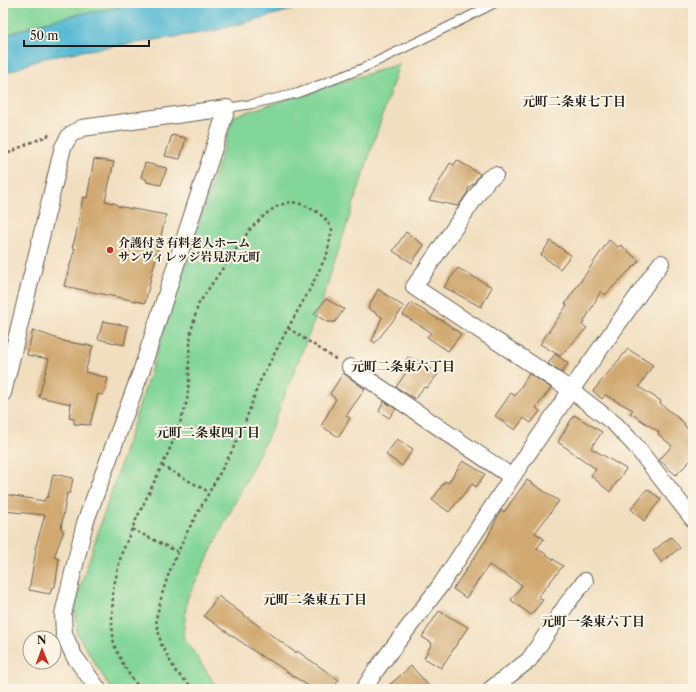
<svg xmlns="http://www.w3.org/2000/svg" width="696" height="692" font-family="'Libre Caslon Text','Noto Serif JP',serif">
	<rect width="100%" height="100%" fill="#fcf5e5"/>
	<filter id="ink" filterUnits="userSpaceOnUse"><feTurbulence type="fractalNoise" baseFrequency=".025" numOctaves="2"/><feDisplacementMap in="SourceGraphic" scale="8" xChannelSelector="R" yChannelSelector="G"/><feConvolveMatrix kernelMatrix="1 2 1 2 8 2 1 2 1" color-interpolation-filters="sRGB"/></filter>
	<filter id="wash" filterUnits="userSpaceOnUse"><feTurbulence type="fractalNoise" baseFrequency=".012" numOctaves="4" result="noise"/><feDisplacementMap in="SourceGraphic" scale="16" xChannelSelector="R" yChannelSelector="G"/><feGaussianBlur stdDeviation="0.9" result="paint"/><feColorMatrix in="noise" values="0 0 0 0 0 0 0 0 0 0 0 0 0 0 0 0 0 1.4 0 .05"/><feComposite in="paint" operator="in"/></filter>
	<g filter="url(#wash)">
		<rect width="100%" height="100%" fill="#f1debf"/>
		<g fill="#83d699" stroke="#50795a">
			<path d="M3,3H147C98,11 48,17 3,37Z"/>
			<path d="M399,64L322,301L271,430L187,599L183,636L218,689H111L77,634L75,603L234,116Z"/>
		</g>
		<path fill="#55bad4" stroke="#386b78" d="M147,3H312L295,9L214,31L82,51L41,59L3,74V37C48,17 98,11 147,3Z"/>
		<g id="blocks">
			<g fill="#d0a870">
				<path d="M172,135L186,138L180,159L165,156Z"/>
				<path d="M94,159L114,162L105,201L117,204V206L166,215L145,303L64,286L75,248H72L76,235L83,197L87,198Z"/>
				<path d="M457,160L480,174L474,183L469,187L467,193L458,206L429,200L450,163L454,165Z"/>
				<path d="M145,163L167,168L161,185L147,182L146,179L141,177Z"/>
				<path d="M406,232L424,245L412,263L393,251Z"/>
				<path d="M609,240L618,247L621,245L639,261L605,295L601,291L582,325L587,328L560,356L540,344L567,305L565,304Z"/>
				<path d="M550,241L571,255L560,269L541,255Z"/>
				<path d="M458,268L492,287L481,307L444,287Z"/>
				<path d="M378,289L404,307L375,343L372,341L382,317L368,308Z"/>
				<path d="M326,299L344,309L335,322H327L314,314Z"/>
				<path d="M411,303L440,320V319L461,334L448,351L427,337L431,332L403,315Z"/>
				<path d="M103,321L128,326L124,345L98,339Z"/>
				<path d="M33,330L67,342L93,346L85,372L108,378L103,395L98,394L90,425L74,424V419L69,418L71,404L39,397L49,359L27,355Z"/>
				<path d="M628,349L653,365L639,387L661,401L660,403L685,424L684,425L693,434V458L676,475L659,460L672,446L658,434L659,432L630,413L633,410L605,395L602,399L593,391Z"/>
				<path d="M555,354L568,363L562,373L548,364Z"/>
				<path d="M408,357L414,361L415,360L438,374L427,388L424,387L415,399L396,387L405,374L400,371Z"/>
				<path d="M343,373L365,389L346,416L350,418L339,437L321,426L336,399L330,394Z"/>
				<path d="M529,374L551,388L536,408L540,411L531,423L524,418L515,430L495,416L511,393L515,396Z"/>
				<path d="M384,401L396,409L389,418L379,411Z"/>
				<path d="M574,415L602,432L591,448L626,469L610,492L591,476L596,469L558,442Z"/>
				<path d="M397,439L413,449L402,466L386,455Z"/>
				<path d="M463,461L485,474L476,487L472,484L449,512L432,500L445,481L448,483Z"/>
				<path d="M53,474L73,478L70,493H67L61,529L64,531L54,557L59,559L55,587H52L50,594L29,590L36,550L35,549L45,515L3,511V494L44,501L46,497H48Z"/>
				<path d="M527,480L559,501L535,533L544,539L537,548L563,566L538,597L543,600L531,615L511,600L522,585L489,565L466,598L453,589L486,540L501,510L504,512Z"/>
				<path d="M647,489L661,499L644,521L631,509Z"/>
				<path d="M671,537L680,548L661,562L653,551Z"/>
				<path d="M218,596L296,653L297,651L339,680L332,689H313L268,659L267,660L204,616Z"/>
				<path d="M439,611L468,627L441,668L424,658L432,643L422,637Z"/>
				<path d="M411,666L432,689H385Z"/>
			</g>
		</g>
	</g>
	<g filter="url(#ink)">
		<use href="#blocks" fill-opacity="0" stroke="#676055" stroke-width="1"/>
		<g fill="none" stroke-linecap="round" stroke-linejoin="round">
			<g stroke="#676055" stroke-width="10">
				<path id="lane" d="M227,108L252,104L298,93L335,79L361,69L460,21L495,3"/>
			</g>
			<g stroke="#676055" stroke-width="18">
				<g id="street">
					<path d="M495,175L488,179L414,287L571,390L615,424L634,444L693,519"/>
					<path d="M350,367L512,477"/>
					<path d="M3,393L63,147L70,135L82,128L227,108L141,372L85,523L63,614L64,634L74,656L98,689"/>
					<path d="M364,689L376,670L440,586L512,477L571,390L661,263"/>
					<path d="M491,689L529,660L571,598L585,581"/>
				</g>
			</g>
			<g stroke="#676055" stroke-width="2.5" stroke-dasharray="3 3" stroke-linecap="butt">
				<path d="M3,156L27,144L52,134"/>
				<path d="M288,328L337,360"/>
				<path d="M162,466L209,492"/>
				<path d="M132,529L178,552"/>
				<path d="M141,689L132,679L123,664L114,645L112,624L113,590L121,555L134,524L168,453L178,429L187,401L189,381V354L191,332L198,305L211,285L251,228L266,214L274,208L280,205L291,202L298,203L308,207L319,213L327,221L332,230L327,254L310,289L288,328L259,383L244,425L232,451L186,534L170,570L163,591L156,619L161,644L176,672L194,689"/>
			</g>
			<use href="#lane" stroke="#fff" stroke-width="8"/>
			<use href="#street" stroke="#fff" stroke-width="16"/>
		</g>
	</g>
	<circle fill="#c8321e" stroke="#fcf5e5" stroke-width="1.5" cx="110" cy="250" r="4"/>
	<g text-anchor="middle" stroke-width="4" stroke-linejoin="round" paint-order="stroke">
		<g font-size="12" font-weight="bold" fill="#1c1c1c" stroke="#fcf5e5" text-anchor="start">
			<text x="118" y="247">介護付き有料老人ホーム<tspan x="118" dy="14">サンヴィレッジ岩見沢元町</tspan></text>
		</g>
		<g font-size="13" font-weight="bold" fill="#1c1c1c" stroke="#fcf5e5">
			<text x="574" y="106">元町二条東七丁目</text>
			<text x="403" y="371">元町二条東六丁目</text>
			<text x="208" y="437">元町二条東四丁目</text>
			<text x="315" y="604">元町二条東五丁目</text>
			<text x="593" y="626">元町一条東六丁目</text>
		</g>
	</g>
	<rect width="696" height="692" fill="none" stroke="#fcf5e5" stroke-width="16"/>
	<g transform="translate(42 650) rotate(359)"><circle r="19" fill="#fcf5e5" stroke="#a29e95"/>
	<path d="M0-3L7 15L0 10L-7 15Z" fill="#c8321e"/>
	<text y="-6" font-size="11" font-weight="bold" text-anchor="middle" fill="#1c1c1c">N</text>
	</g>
	<path d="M24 40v6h125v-6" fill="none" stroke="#1c1c1c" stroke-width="2"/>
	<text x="30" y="40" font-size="12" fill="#1c1c1c" stroke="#fcf5e5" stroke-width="3" paint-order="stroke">50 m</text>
</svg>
